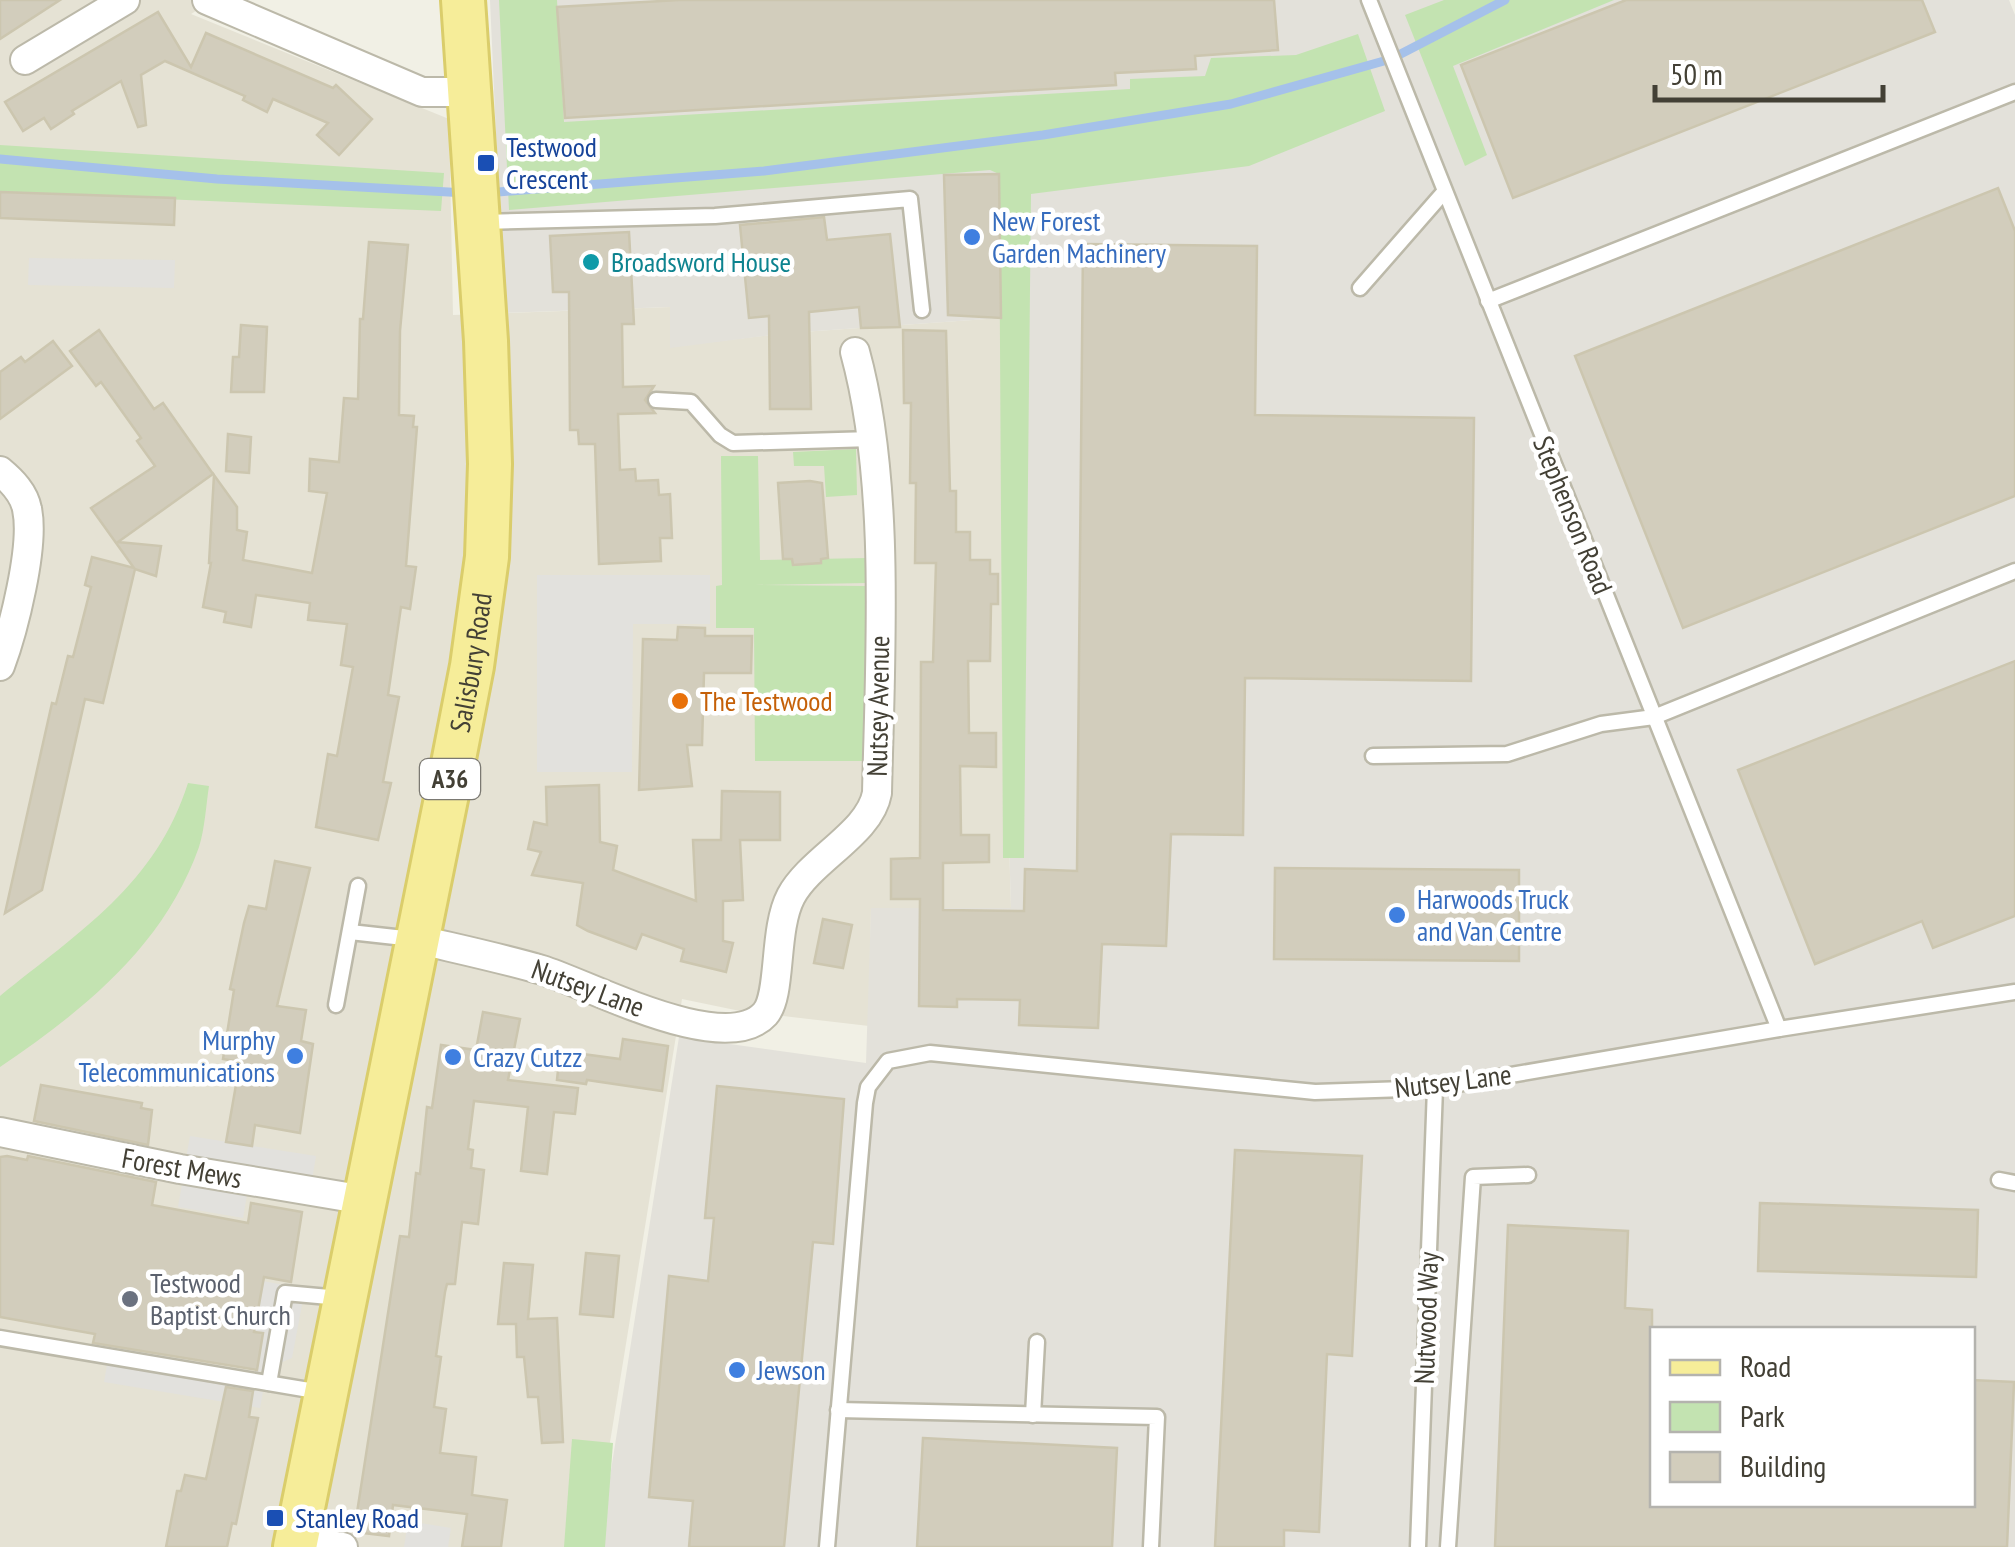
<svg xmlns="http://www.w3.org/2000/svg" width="2015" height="1547" font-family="'PT Sans Narrow',sans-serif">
	<rect width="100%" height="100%" fill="#f1f0e5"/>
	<path fill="#e5e2d4" d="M0,0H213L191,14L449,119L453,315L671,307L670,347L788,333L1001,318L1002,610L1011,908H871L869,1026L740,1011L682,999L593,1547H0Z"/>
	<path fill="#e3e1da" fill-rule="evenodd" d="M490,0H2009L2015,15V1547H599L679,1037L866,1063L871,908H1011L1002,610L1001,318L788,333L670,348V307L504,313ZM1652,1330H1972V1504H1652Z"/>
	<g fill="#c3e3b1">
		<path d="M499,0H557L564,122L1130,89V79L1205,76L1211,58L1296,55L1358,34L1385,111L1249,166L1031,194L1024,858H1003L999,174L990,170L509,210Z"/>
		<path d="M1444,0H1614L1453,66L1487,155L1465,166L1405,15Z"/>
		<path d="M0,145L444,173L441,211L0,192Z"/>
		<path d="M856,449L857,495L826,497L824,466H794L793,452Z"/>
		<path d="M721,456H758L760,560L867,558V583L755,585L865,586L866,761H755L754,628H716V586L722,585Z"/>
		<path d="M188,783L209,786C206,805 205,828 199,847C164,946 84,1010 0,1067V996C79,932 156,884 188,783Z"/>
		<path d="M572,1439L613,1443L605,1547H564Z"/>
	</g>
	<g fill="#e2e1dd">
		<path d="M29,258L175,260L174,288L28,285Z"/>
		<path d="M537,575H710V624H633L632,772H537Z"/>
		<path d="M190,1136L316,1156L312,1180L186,1158Z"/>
		<path d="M182,1184L247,1195L243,1218L178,1207Z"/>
		<path d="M263,1281L305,1289L292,1358L256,1373L263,1334L254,1332Z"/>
		<path d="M107,1365L263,1392L260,1408L104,1382Z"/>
		<path d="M408,1521L451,1528L448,1547H404Z"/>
	</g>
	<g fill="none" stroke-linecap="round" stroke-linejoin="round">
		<g stroke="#a5c1ea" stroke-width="9">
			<path d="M0,159L217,179L466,193"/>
			<path d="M486,193L764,171L1043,135L1231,104L1391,59L1505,0"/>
		</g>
	</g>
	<g fill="#d2cdbc" stroke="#ccc6af" stroke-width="2.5">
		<path d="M0,0H60L0,39Z"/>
		<path d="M679,0H1274L1278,50L1195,56L1196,69L1115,73L1116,85L565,118L557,7Z"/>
		<path d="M1626,0H1922L1935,32L1513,198L1461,65Z"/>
		<path d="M158,12L191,67L206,33L333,88L336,85L372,119L339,155L317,135L328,123L273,99L267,112L243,100L245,96L165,61L141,75L146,125L138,127L121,81L72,111L74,114L51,129L44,118L23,131L5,102Z"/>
		<path d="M999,174L1001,318L948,315L944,175Z"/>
		<path d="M1998,188L2015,231V496L1683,628L1575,356Z"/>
		<path d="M0,192L175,198L174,225L0,218Z"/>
		<path d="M824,217L827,240L890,234L900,327L861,328L859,307L809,312L811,409H770L769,316L749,318L740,225Z"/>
		<path d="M629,232L634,324H622L623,387L654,386L645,400L655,413L618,414L620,470L635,469L636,481L658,480L659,495L670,494L672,538H660L661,561L599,564L595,444H579L578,430H570L569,292H553L550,236Z"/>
		<path d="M369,242L408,245L400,331L399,415L414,416L413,427H417L406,566L416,567L410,609L401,607L388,695L399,697L383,782L391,783L378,840L316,827L328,754L337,756L353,667L341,665L347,624L308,620L310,603L256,595L251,627L224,622L226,612L203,607L211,563H209L214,475L237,507V530L247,532L243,560L312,573L327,493L309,491L310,459L339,462L344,398L358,399L360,319H363Z"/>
		<path d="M1083,244L1257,246L1255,415L1474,418L1471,681L1245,678L1243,835L1171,834L1166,946L1102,944L1098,1028L1019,1025L1020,1000L957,999V1007L919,1006L920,899H891V859L920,858L921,662H933L936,563H915L916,483H910L911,403H904L903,330L946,331L950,491H956V532H970V560H990V574H998V604H991L990,661H968L969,733H996V767L960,766L961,835H989V862L943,863V910L1024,911L1025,869L1077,871Z"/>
		<path d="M241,325L267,327L264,392H231L233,357H239Z"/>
		<path d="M99,330L154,409L163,403L213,474L118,542L161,546L156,576L135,569L103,703L85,699L42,890L5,913L52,703L56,704L68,656L73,657L91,587L85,585L92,557L134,568L91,508L155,466L137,441L141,438L101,382L96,386L70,351Z"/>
		<path d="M53,341L72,366L0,419V372L21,357L25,362Z"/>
		<path d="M228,434L251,437L249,473L226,471Z"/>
		<path d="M810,481L822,483L828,558L821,559V563L793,565L792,559H783L778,483Z"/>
		<path d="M678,627L705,628V636H752L751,673H704L702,745H687L692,786L639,790L643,639L677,640Z"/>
		<path d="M2015,661V916L1933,948L1922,921L1815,964L1738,770Z"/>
		<path d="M599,785L600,842L617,846L613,870L696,901L693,840H721L722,791L780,792V840H740L743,900L723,901V941L733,943L726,972L681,961L684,949L642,934L636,949L588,931L577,925L583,883L532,875L541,852L528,849L534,822L547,825L546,787Z"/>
		<path d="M275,861L310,868L277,1006L306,1010L301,1041L313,1044L300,1133L255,1125L252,1146L226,1142L240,1062L223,1059L234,990L230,989L244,923L249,906L266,909Z"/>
		<path d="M1275,868L1519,870V961L1274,959Z"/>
		<path d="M823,919L852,925L843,968L814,963Z"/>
		<path d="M483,1012L520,1019L508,1080L578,1088L575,1114L554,1112L547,1174L521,1171L528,1107L474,1101L468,1149L473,1150L471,1168L484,1170L478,1224L462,1222L455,1284H447L445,1292L436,1356L441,1357L434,1407L446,1409L440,1453L476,1457L472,1495L507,1500L501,1547H462L467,1514L393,1505L389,1536L354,1532L400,1236L409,1237L416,1173L420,1174L427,1107L432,1108L441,1045L476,1050Z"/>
		<path d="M623,1039L668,1046L662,1091L587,1080L586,1084L557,1080L560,1051L620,1059Z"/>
		<path d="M41,1085L142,1103L141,1108L152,1110L148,1145L34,1121Z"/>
		<path d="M717,1086L844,1099L833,1244L813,1242L784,1547H689L693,1501L649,1497L669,1276L708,1281L714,1218H705Z"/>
		<path d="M1235,1150L1362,1156L1352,1356L1327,1354L1319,1532L1284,1530V1547H1215Z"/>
		<path d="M7,1156L27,1160L28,1156L156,1182L152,1205L248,1223L251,1203L302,1212L291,1282L264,1277L254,1332L263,1333L257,1370L93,1343L95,1334L0,1317V1157Z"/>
		<path d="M1760,1203L1978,1210L1976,1277L1758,1271Z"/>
		<path d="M1508,1225L1628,1231L1625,1308L1652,1310V1504H1972V1380L2014,1382L2007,1547H1495Z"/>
		<path d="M586,1253L619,1256L613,1317L580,1314Z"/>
		<path d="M504,1263L533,1265L528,1319L557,1318L563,1442L542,1443L538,1397H528L524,1357H517L516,1324H498Z"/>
		<path d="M226,1387L253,1391L249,1417L258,1418L236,1524L232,1523L227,1547H166L177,1491H181L185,1475L206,1479Z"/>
		<path d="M923,1438L1117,1448L1112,1547H917Z"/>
	</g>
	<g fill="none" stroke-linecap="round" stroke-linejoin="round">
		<g stroke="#bcb9a9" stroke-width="19">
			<g id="service">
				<path d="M1369,0L1779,1029"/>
				<path d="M483,222L715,216L910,199L922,310"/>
				<path d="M1360,288L1444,192"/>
				<path d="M1488,301L2015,92"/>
				<path d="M656,400L691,402L720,435L733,443L872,439"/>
				<path d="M1373,756L1507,754L1601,724L1654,717L2015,571"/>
				<path d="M350,932L413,939"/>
				<path d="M336,1005L358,886"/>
				<path d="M1999,1180L2015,1183"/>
				<path d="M0,1338L321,1392"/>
				<path d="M269,1383L285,1293L340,1298"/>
				<path d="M838,1410L1157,1417L1151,1547"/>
				<path d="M1033,1415L1037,1342"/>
				<path d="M827,1547L865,1103L868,1087L888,1061L930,1053L1315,1092L1435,1088L1779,1029L2015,992"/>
				<path d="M1418,1547L1435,1088"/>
				<path d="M1448,1547L1473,1177L1528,1175"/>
			</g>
		</g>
		<g stroke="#bcb9a9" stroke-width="32">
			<g id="minor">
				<path d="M207,0L422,92H469"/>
				<path d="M25,60L125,0"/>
				<path d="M0,471C12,481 24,493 27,509C35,546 13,631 0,666"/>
				<path d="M416,939C458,949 501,958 542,970C590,985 725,1058 765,1014C782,995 773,930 791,896C811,859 870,833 877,793C880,656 891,483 855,352"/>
				<path d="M0,1132L180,1169L365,1200"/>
				<path d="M296,1540L343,1547"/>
			</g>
		</g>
		<g stroke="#dacd6b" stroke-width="48">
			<g id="primary">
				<path id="s1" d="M295,1547L451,774L472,666L487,557L490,464L486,341L463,0"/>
			</g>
		</g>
		<use href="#service" stroke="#fff" stroke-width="14"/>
		<use href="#minor" stroke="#fff" stroke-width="28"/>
		<use href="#primary" stroke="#f6ed99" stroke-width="42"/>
	</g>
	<g fill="#1a4fb4" stroke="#fff" stroke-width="4">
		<rect x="476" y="153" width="20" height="20" rx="5"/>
		<rect x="265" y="1508" width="20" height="20" rx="5"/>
	</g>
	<g fill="#3f7fe0" stroke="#fff" stroke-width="4">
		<circle cx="972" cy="237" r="10"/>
		<circle cx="1397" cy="915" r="10"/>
		<circle cx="295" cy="1056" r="10"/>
		<circle cx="453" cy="1057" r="10"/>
		<circle cx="737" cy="1370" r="10"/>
	</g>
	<circle fill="#0f9aa8" stroke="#fff" stroke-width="4" cx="591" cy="262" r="10"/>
	<circle fill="#e8710a" stroke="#fff" stroke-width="4" cx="680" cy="701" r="10"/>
	<circle fill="#6b7280" stroke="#fff" stroke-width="4" cx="130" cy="1299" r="10"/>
	<g text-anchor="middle" stroke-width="9" stroke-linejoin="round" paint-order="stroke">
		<rect fill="#fff" stroke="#7b7972" stroke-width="2.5" x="420" y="759" width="60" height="40" rx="8"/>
		<g font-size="25" font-weight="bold" fill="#434035">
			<text x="450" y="788">A36</text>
		</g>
		<g font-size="28" fill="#164399" stroke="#fff" text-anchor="start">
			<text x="506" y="157">Testwood<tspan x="506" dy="32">Crescent</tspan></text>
			<text x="295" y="1528">Stanley Road</text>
		</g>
		<g font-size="28" fill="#366cbe" stroke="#fff" text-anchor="start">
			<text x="992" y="231">New Forest<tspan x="992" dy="32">Garden Machinery</tspan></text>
			<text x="1417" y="909">Harwoods Truck<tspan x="1417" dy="32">and Van Centre</tspan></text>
			<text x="275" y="1050" text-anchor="end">Murphy<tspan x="275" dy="32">Telecommunications</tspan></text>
			<text x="473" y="1067">Crazy Cutzz</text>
			<text x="757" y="1380">Jewson</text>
		</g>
		<g font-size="28" fill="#0d838f" stroke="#fff" text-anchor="start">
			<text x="611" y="272">Broadsword House</text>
		</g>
		<g font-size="28" fill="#434035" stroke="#fff">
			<text transform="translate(1573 515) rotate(68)" y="10">Stephenson Road</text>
			<text dy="10" stroke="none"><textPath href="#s1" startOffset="902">Salisbury Road</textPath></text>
			<text transform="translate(878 706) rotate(-89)" y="10">Nutsey Avenue</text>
			<text transform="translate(588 988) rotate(20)" y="10">Nutsey Lane</text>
			<text transform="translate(1453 1081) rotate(-7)" y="10">Nutsey Lane</text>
			<text transform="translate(182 1168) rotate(10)" y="10">Forest Mews</text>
			<text transform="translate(1426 1318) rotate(-88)" y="10">Nutwood Way</text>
		</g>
		<g font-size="28" fill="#c56008" stroke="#fff" text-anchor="start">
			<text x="700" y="711">The Testwood</text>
		</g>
		<g font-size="28" fill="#5b616d" stroke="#fff" text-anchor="start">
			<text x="150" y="1293">Testwood<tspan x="150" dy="32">Baptist Church</tspan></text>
		</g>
	</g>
	<rect x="1650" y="1327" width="325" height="180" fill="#ffffff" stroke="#b4b3ae" stroke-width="2.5"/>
	<rect x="1670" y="1360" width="50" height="15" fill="#f6ed99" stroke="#b4b3ae" stroke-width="2.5"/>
	<text x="1740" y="1377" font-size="30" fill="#434035">Road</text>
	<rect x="1670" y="1402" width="50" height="30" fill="#c3e3b1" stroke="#b4b3ae" stroke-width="2.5"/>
	<text x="1740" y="1427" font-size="30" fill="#434035">Park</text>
	<rect x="1670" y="1452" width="50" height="30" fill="#d2cdbc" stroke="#b4b3ae" stroke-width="2.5"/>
	<text x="1740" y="1477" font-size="30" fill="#434035">Building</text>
	<path d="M1655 85v15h228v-15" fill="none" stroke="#434035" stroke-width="5"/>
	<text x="1670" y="85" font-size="30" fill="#434035" stroke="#ffffff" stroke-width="8" paint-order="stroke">50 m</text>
</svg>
